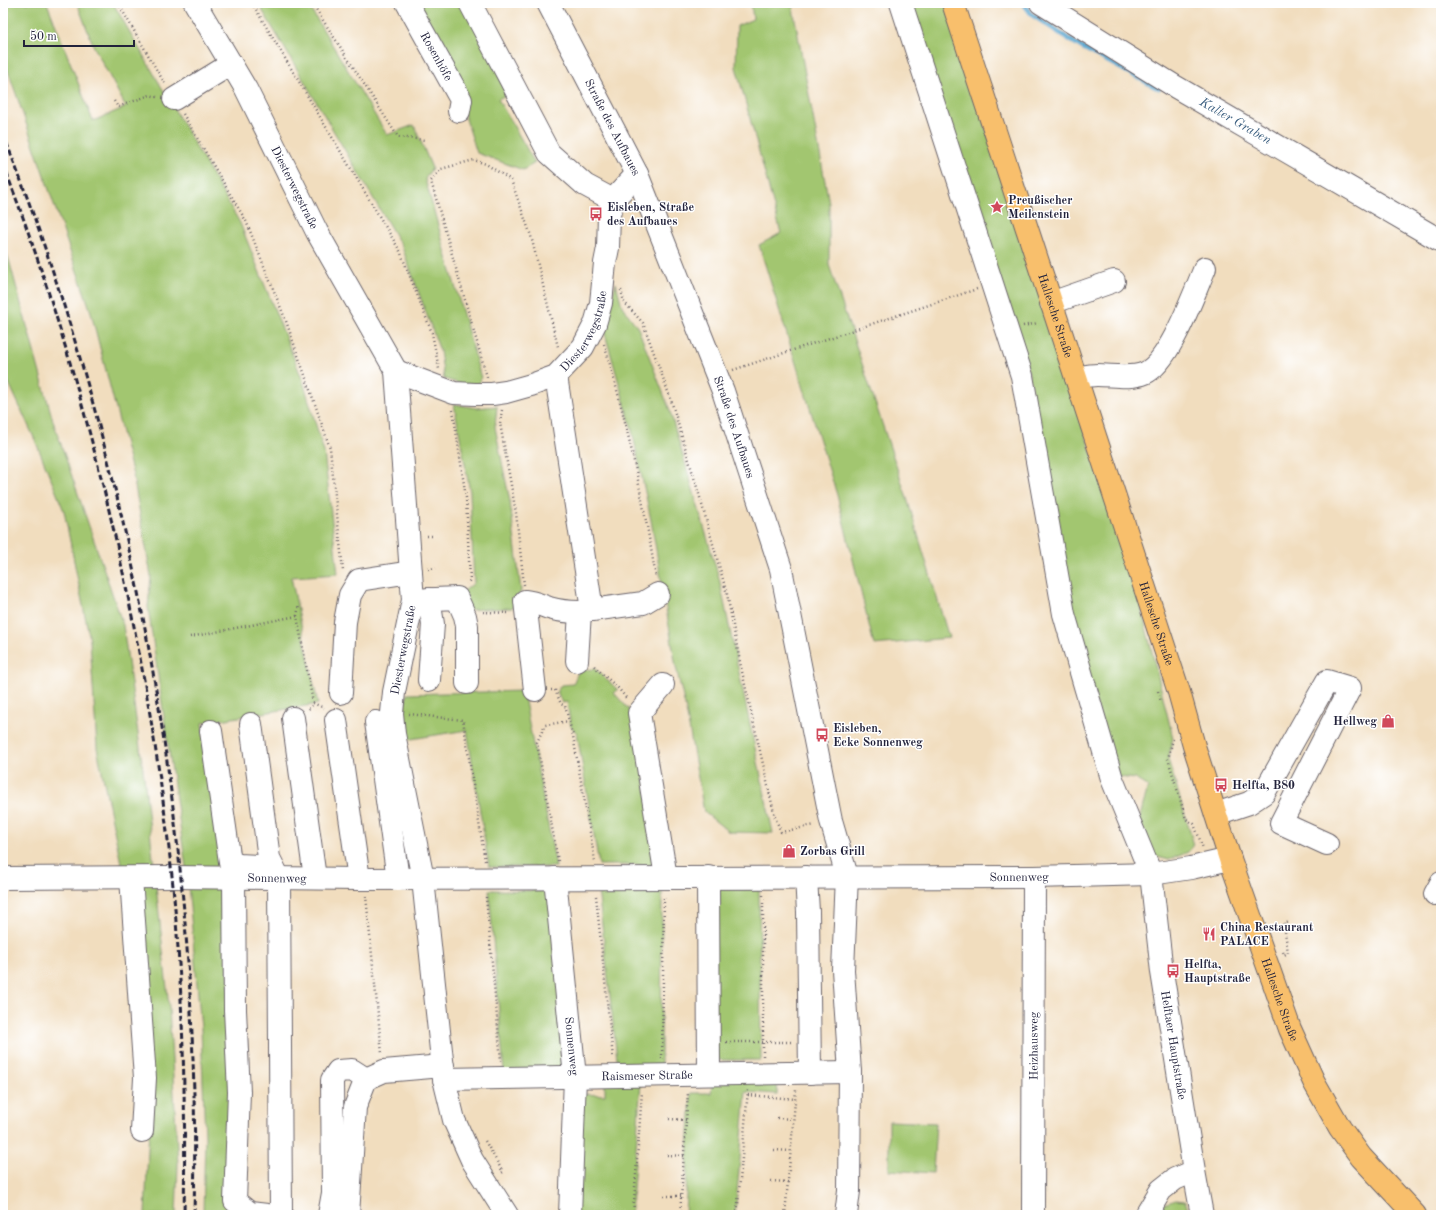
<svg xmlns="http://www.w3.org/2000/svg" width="1444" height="1218" font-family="'Old Standard TT',serif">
	<rect width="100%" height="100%" fill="#fff"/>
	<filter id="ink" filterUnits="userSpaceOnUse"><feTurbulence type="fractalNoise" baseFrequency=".025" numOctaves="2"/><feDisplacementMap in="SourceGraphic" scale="8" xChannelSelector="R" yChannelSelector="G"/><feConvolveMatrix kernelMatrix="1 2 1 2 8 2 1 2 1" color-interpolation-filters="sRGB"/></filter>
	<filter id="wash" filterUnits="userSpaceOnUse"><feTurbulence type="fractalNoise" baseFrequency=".012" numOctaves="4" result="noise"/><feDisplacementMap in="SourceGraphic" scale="16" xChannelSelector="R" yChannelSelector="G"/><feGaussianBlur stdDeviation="0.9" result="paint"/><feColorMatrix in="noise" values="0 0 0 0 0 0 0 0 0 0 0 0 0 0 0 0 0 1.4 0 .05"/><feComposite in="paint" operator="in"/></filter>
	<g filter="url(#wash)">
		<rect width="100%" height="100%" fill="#f1ddbe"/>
		<g fill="#a2c670" stroke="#627456">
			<path d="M7,3H47L93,121L126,107L94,47L77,3H113L240,223L303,381L324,452L338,574L291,577L318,704L202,723L225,872L233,1091L226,1215H203L205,1138L201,1028L187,874L148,607L151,576L133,475L90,309L3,56V4Z"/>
			<path d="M258,3H307L387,135L414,125L432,168L425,179L481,378L479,384H462L444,379L440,351L402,247Z"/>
			<path d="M414,3H462L512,92L498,99L535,163L523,170L477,153L464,113Z"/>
			<path d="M751,3H792L829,203V265L906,495L949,638L874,645L837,495L759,245L781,233L736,67L737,26L753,19Z"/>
			<path d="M910,3H945L1139,599L1173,738L1168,759L1194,845L1188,852L1169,860L1154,856L1139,820L1148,787L1135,779L1119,777L1074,635L1029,374Z"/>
			<path d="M3,243L9,260L53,421L123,625L145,784L169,1007L178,1164L176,1215H145L151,1084L123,873L97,748L90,641L64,511L35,440L8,381L3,365Z"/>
			<path d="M616,283L622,306L638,328L669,408L719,578L773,833L729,832L704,812L686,710L676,667L651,520L631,426L604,330Z"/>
			<path d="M454,404L476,408L497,406L495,427L510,502L521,591L512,608L466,610L463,592L474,583L470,492Z"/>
			<path d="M595,669L618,690L614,693L635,716L658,865H599L577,733L571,727L567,702L562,703L557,691L561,685L573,684L579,670Z"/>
			<path d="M523,691L556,867H489L467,730L405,740L404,712L407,694Z"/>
			<path d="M662,887L661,1065L618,1068L598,889Z"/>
			<path d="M713,888L759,889L761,1060H713Z"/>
			<path d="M489,890L552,891L567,1073H504Z"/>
			<path d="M778,1078L777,1094L746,1092L735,1215H685L691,1093H711L713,1079Z"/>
			<path d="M605,1082H641L631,1215H574L580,1094L605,1095Z"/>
			<path d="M889,1121L936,1123L933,1173L889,1170Z"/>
			<path d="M1176,1200L1185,1201L1190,1215H1157L1164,1204Z"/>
		</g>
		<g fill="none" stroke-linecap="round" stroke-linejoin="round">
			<path stroke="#56a5cf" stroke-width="4.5" d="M1023,3L1032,15L1081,47L1159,89"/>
		</g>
	</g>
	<g filter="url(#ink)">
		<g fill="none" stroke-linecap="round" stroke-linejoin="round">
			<g stroke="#6a6369" stroke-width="24">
				<g id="minor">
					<path id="s1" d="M195,3L246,89L317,232L396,371L413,600L394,692L392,713L394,734L423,879L444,1079L454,1120L472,1160L507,1215"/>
					<path id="s2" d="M407,3L461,100L459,111"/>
					<path d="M470,3L549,153L585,185L613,200"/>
					<path id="s3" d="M548,3L637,174L723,391L781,569L831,821L847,876L843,970L850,1072L849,1191L846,1215"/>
					<path id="s4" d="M901,3L1022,376L1064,614L1112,779L1151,874L1162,972L1194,1171L1202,1215"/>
					<path d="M1041,3L1176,87L1441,241"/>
					<path d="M174,99L231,64"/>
					<path d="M1051,303L1114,281"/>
					<path id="s5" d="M396,371L454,393L475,394H492L506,392L531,385L556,376L583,347L595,324L601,303L605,263L608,248L609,215L613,200L637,174"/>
					<path d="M556,376L592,610L580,612L577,661"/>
					<path d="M1076,378C1082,377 1090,375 1097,375C1112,375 1131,379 1145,373C1170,362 1194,293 1205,268"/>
					<path d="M413,600L457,598L465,616L467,626V683"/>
					<path d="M592,610L643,603L658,594"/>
					<path d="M429,680L433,624L429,599"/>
					<path d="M663,685L639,713L666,877"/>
					<path d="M535,690L525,601C535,602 540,605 549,608C559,611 570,612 580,612"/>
					<path d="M341,693L345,622L350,595L359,580L411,572"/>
					<path d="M293,718L315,878"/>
					<path d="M336,720L359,879"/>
					<path d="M376,722L398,879"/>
					<path d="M251,724L269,858L279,878L281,1215"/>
					<path d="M211,731L230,862L239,865L258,866V869"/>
					<path d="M1216,814L1249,803L1264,793L1327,681L1350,688L1281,823L1327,844"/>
					<path d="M708,877L709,1074"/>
					<path d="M806,877L808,912L810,1073"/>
					<path id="s6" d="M3,878L172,877L359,879L1034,877L1151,874L1191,868L1230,859"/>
					<path d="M131,878L145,1078L142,1131"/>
					<path d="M234,878L235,1010L239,1092L235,1201L250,1213L267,1215"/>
					<path id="s7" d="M555,878L575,1077L570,1215"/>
					<path d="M1435,894L1441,883"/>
					<path id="s8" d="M444,1079L850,1072"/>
					<path d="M329,1215L333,1193L332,1080L338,1071L352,1070L366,1079"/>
					<path d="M348,1215L355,1107L366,1079L384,1071L443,1066"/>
					<path id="s9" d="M1033,1215L1034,877"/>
					<path d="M1146,1215L1161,1190L1175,1179L1194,1171"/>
				</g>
			</g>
			<g stroke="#6a6369" stroke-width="24">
				<g id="major">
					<path id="s10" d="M953,3L1179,692L1194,746L1230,859L1290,1029L1314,1082L1340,1128L1361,1157L1415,1215"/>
				</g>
			</g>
			<g stroke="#6a6369" stroke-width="2.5" stroke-dasharray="1 3" stroke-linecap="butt">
				<path d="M118,3L165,84"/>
				<path d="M252,3L400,251L432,333L439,369"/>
				<path d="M312,3L398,137L425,140"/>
				<path d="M114,101L118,107L150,95L157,97"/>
				<path d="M183,114L246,221L286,321L308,384L330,448L343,571"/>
				<path d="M621,290L624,302L643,323L671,400L699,494L727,594L741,667L775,817L781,832L815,825"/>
				<path d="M1023,326L1038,323"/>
				<path d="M604,344C627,421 643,499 656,578"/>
				<path d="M733,370L977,289"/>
				<path d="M487,377L431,181L441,169L474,160L486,164L511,180L531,236L558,347"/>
				<path d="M453,410L466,498L470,580L467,584"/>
				<path d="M502,410L500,423L516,513L524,585"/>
				<path d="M427,536H435"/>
				<path d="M428,569L436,568"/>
				<path d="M483,612L510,613"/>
				<path d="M297,616L299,605"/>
				<path d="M190,637L297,616L313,703L311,707L307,710"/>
				<path d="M594,666L618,688L627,699"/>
				<path d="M551,690H555L561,704L565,706L573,736L595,861"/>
				<path d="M1158,691L1161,702"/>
				<path d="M313,703L324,708"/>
				<path d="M409,714L463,720L485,861"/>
				<path d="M1173,739L1168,759L1186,819L1194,824L1203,848"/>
				<path d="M558,861L537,742L545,725L569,721"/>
				<path d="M366,896L382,1054"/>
				<path d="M596,896L613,1058"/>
				<path d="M486,897L501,1061"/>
				<path d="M1283,952L1284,955L1288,953L1284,924L1289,922"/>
				<path d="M726,1042H793"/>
				<path d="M763,1056V895"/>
				<path d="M662,1059L664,896"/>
				<path d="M748,1095L795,1099"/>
				<path d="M777,1118L793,1119"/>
				<path d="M669,1119L686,1120"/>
				<path d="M485,1141L503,1172L500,1174"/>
				<path d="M774,1150L790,1151"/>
				<path d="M667,1155L684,1156"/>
				<path d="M771,1181L788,1182"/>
				<path d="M664,1196H681"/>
				<path d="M768,1213L785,1214"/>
				<path d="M633,1215L642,1092"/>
				<path d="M680,1215L688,1092"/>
				<path d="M737,1215L748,1090"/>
				<path d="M785,1215L796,1090"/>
			</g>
			<use href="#minor" stroke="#fff" stroke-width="22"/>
			<use href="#major" stroke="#f8bf6c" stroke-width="22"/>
			<g stroke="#22223b" stroke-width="3" stroke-dasharray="6 3" stroke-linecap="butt">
				<path d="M3,134C137,473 202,851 194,1215"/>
				<path d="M3,164C50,285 86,410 115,536C140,648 160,761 172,876C183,988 186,1102 184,1215"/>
			</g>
		</g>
	</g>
	<defs>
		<g id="sight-bare" transform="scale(1.08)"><path d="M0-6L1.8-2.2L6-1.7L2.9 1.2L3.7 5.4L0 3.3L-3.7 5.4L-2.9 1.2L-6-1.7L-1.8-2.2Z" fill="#d1495b" stroke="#fff" stroke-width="2.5" paint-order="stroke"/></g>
		<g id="bus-bare" transform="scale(1.08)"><path d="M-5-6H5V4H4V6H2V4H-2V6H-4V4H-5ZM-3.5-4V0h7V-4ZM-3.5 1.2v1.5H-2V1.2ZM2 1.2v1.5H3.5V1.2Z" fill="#d1495b" stroke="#fff" stroke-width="2.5" paint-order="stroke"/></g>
		<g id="shop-bare" transform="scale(1.08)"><path d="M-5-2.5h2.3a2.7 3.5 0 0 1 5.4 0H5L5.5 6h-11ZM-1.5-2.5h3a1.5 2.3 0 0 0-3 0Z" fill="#d1495b" stroke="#fff" stroke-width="2.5" paint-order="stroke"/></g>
		<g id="restaurant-bare" transform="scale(1.08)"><path d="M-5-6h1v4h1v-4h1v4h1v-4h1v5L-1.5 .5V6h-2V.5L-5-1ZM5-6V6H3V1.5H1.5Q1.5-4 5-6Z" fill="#d1495b" stroke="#fff" stroke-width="2.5" paint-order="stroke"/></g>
	</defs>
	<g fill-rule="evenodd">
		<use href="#sight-bare" x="997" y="207"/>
		<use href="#bus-bare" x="596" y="214"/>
		<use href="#shop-bare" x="1388" y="721"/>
		<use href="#bus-bare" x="822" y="735"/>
		<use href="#bus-bare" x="1221" y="785"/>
		<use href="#shop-bare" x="789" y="851"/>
		<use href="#restaurant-bare" x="1209" y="934"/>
		<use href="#bus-bare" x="1173" y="971"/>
	</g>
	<g text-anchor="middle" stroke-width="3" stroke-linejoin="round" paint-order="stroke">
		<g font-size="12" fill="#22223b" stroke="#fff">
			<text dy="4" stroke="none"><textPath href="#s2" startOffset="61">Rosenhöfe</textPath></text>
			<text dy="4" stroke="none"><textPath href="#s3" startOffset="140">Straße des Aufbaues</textPath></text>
			<text dy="4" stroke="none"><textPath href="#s1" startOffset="210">Diesterwegstraße</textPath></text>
			<text dy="4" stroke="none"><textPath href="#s10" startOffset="329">Hallesche Straße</textPath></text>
			<text dy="4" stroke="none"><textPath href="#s5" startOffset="221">Diesterwegstraße</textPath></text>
			<text dy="4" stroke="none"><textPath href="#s3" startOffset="464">Straße des Aufbaues</textPath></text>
			<text dy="4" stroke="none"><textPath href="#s10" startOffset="653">Hallesche Straße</textPath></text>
			<text transform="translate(403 650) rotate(-79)" y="4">Diesterwegstraße</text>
			<text dy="4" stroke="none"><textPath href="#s6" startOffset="1016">Sonnenweg</textPath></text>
			<text dy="4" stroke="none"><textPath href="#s6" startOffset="274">Sonnenweg</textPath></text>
			<text dy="4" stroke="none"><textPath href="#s10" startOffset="1049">Hallesche Straße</textPath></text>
			<text dy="4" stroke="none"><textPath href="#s4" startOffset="1081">Helftaer Hauptstraße</textPath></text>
			<text dy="4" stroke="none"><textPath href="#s7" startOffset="169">Sonnenweg</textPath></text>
			<text dy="4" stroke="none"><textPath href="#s9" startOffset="169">Heizhausweg</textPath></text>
			<text dy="4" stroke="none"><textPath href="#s8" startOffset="203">Raismeser Straße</textPath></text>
		</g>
		<g font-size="12" font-weight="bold" fill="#22223b" stroke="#fff" text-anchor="start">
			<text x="1008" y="204">Preußischer<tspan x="1008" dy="14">Meilenstein</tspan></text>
			<text x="607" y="211">Eisleben, Straße<tspan x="607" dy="14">des Aufbaues</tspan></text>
			<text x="1377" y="725" text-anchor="end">Hellweg</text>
			<text x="833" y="732">Eisleben,<tspan x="833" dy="14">Ecke Sonnenweg</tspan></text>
			<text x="1232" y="789">Helfta, B80</text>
			<text x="800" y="855">Zorbas Grill</text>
			<text x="1220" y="931">China Restaurant<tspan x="1220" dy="14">PALACE</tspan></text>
			<text x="1184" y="968">Helfta,<tspan x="1184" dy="14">Hauptstraße</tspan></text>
		</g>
		<g font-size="13" font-style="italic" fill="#395d7e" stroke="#fff">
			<text transform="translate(1236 120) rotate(30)" y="5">Kalter Graben</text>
		</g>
	</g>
	<rect width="1444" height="1218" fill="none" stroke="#fff" stroke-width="16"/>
	<path d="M24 40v6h110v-6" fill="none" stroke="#22223b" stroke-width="2"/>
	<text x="30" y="40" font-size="12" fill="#22223b" stroke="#ffffff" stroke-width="3" paint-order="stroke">50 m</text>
</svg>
